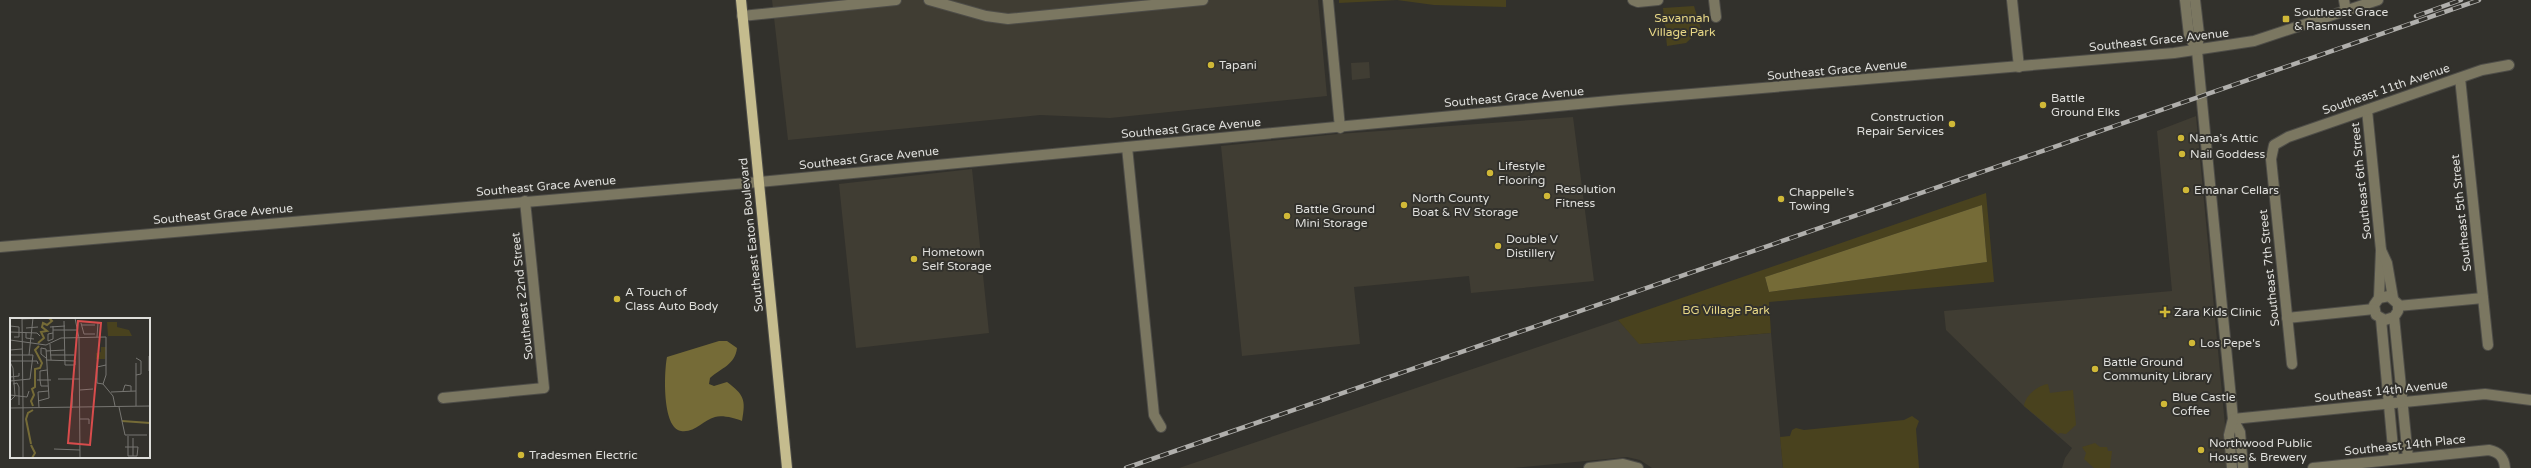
<svg xmlns="http://www.w3.org/2000/svg" width="2531" height="468" font-family="'Varela Round',sans-serif">
	<rect width="100%" height="100%" fill="#32312c"/>
	<g fill="#403d33">
		<path d="M772,0H1318L1327,96L1110,118L1040,115L788,140Z"/>
		<path d="M1369,62L1370,78L1352,80L1351,63Z"/>
		<path d="M2196,116L2229,468H2062L2065,458L2072,448L2025,407L1946,330L1944,311L2172,291L2157,131Z"/>
		<path d="M1573,117L1594,281L1471,293L1469,276L1354,287L1360,344L1242,356L1221,146L1338,134Z"/>
		<path d="M972,169L989,333L856,348L839,184Z"/>
		<path d="M1618,320L1640,344L1771,333L1783,468H1652L1640,460L1627,457L1514,468H1179Z"/>
	</g>
	<g fill="#49421e" fill-rule="evenodd">
		<path d="M1339,0H1506V7L1434,5L1397,0L1339,3Z"/>
		<path d="M1694,6L1701,29L1686,43L1667,46L1663,8Z"/>
		<path d="M1986,193L1994,282L1769,302L1771,333L1639,344L1618,320ZM1982,205L1987,262L1769,292L1765,277Z"/>
		<path d="M2048,384L2050,393L2073,390L2076,425L2066,434L2060,433L2058,434L2024,406C2025,395 2039,385 2048,384Z"/>
		<path d="M1912,416L1919,421L1916,429L1919,468H1783L1780,437L1790,436L1792,430L1796,428L1804,430L1904,420Z"/>
		<path d="M2095,443L2100,447H2107L2108,451H2112L2110,468H2094L2084,459L2086,453L2082,447Z"/>
	</g>
	<g fill="#756b37">
		<path d="M1982,205L1987,262L1769,292L1765,277Z"/>
		<path d="M719,341H727L737,348C735,365 721,368 710,378L709,384L714,386L727,382C744,395 746,399 742,421C735,418 722,415 715,417C703,420 695,433 681,431C662,428 664,372 667,357Z"/>
	</g>
	<g fill="none" stroke-linecap="round" stroke-linejoin="round">
		<g stroke="#4e4d48" stroke-width="12">
			<g id="minor">
				<path d="M929,0L986,16L1008,19L1203,0"/>
				<path d="M1328,0L1340,128"/>
				<path d="M1633,0L1638,2L1658,0"/>
				<path d="M1714,0L1716,17"/>
				<path d="M2012,0L2019,67"/>
				<path d="M2185,0L2189,35L2197,51"/>
				<path d="M2195,0L2199,34L2197,51L2233,419L2240,432L2243,468"/>
				<path d="M2344,0L2346,11"/>
				<path d="M742,16L896,0"/>
				<path d="M2460,78L2488,345"/>
				<path d="M2367,110L2381,250L2379,298"/>
				<path d="M1127,147L1154,415L1161,427"/>
				<path d="M0,247L759,182L1620,100L2174,53L2254,41L2378,0"/>
				<path d="M2381,250L2387,263L2393,298"/>
				<path d="M2398,306L2483,298"/>
				<path d="M2394,317L2385,320L2376,315L2374,305L2379,298L2389,296L2398,304V311L2394,317L2408,458"/>
				<path d="M2287,318L2374,309"/>
				<path d="M2381,319L2394,459"/>
				<path d="M2292,364L2271,159L2274,145L2288,137L2482,70L2509,65"/>
				<path d="M443,398L544,388L525,201"/>
				<path d="M2233,419L2485,394L2531,400"/>
				<path d="M1589,468L1623,464L1638,468"/>
				<path d="M2232,468L2229,435L2233,419"/>
				<path d="M2313,468L2489,450C2499,452 2504,457 2505,468"/>
			</g>
		</g>
		<g stroke="#4e4d48" stroke-width="12">
			<path id="major" d="M741,0L787,468"/>
		</g>
		<use href="#minor" stroke="#7b7761" stroke-width="10"/>
		<use href="#major" stroke="#c5bc8e" stroke-width="10"/>
		<g stroke="#b0afac" stroke-width="4.5">
			<g id="rail">
				<path d="M2416,16L2461,0"/>
				<path d="M1126,468L2479,0"/>
			</g>
		</g>
		<use href="#rail" stroke="#32312c" stroke-width="3" stroke-dasharray="9" stroke-linecap="butt"/>
	</g>
	<g fill="#d0b837" stroke="#32312c" stroke-width="1.5">
		<rect x="2282" y="15" width="8" height="8" rx="2"/>
		<circle cx="1211" cy="65" r="4"/>
		<circle cx="2043" cy="105" r="4"/>
		<circle cx="1952" cy="124" r="4"/>
		<circle cx="2181" cy="138" r="4"/>
		<circle cx="2182" cy="154" r="4"/>
		<circle cx="1490" cy="173" r="4"/>
		<circle cx="2186" cy="190" r="4"/>
		<circle cx="1547" cy="196" r="4"/>
		<circle cx="1781" cy="199" r="4"/>
		<circle cx="1404" cy="205" r="4"/>
		<circle cx="1287" cy="216" r="4"/>
		<circle cx="1498" cy="246" r="4"/>
		<circle cx="914" cy="259" r="4"/>
		<circle cx="617" cy="299" r="4"/>
		<path d="M2163 306h4v4h4v4h-4v4h-4v-4h-4v-4h4z"/>
		<circle cx="2192" cy="343" r="4"/>
		<circle cx="2095" cy="369" r="4"/>
		<circle cx="2164" cy="404" r="4"/>
		<circle cx="2201" cy="450" r="4"/>
		<circle cx="521" cy="455" r="4"/>
	</g>
	<g text-anchor="middle" stroke-width="4" stroke-linejoin="round" paint-order="stroke">
		<g font-size="12" fill="#dededb" stroke="#32312c" text-anchor="start">
			<text x="2294" y="16">Southeast Grace<tspan x="2294" dy="14">&amp; Rasmussen</tspan></text>
			<text x="1219" y="69">Tapani</text>
			<text x="2051" y="102">Battle<tspan x="2051" dy="14">Ground Elks</tspan></text>
			<text x="1944" y="121" text-anchor="end">Construction<tspan x="1944" dy="14">Repair Services</tspan></text>
			<text x="2189" y="142">Nana’s Attic</text>
			<text x="2190" y="158">Nail Goddess</text>
			<text x="1498" y="170">Lifestyle<tspan x="1498" dy="14">Flooring</tspan></text>
			<text x="1555" y="193">Resolution<tspan x="1555" dy="14">Fitness</tspan></text>
			<text x="2194" y="194">Emanar Cellars</text>
			<text x="1789" y="196">Chappelle’s<tspan x="1789" dy="14">Towing</tspan></text>
			<text x="1412" y="202">North County<tspan x="1412" dy="14">Boat &amp; RV Storage</tspan></text>
			<text x="1295" y="213">Battle Ground<tspan x="1295" dy="14">Mini Storage</tspan></text>
			<text x="1506" y="243">Double V<tspan x="1506" dy="14">Distillery</tspan></text>
			<text x="922" y="256">Hometown<tspan x="922" dy="14">Self Storage</tspan></text>
			<text x="625" y="296">A Touch of<tspan x="625" dy="14">Class Auto Body</tspan></text>
			<text x="2174" y="316">Zara Kids Clinic</text>
			<text x="2200" y="347">Los Pepe's</text>
			<text x="2103" y="366">Battle Ground<tspan x="2103" dy="14">Community Library</tspan></text>
			<text x="2172" y="401">Blue Castle<tspan x="2172" dy="14">Coffee</tspan></text>
			<text x="2209" y="447">Northwood Public<tspan x="2209" dy="14">House &amp; Brewery</tspan></text>
			<text x="529" y="459">Tradesmen Electric</text>
		</g>
		<g font-size="12" fill="#e7d786" stroke="#32312c">
			<text x="1682" y="22">Savannah<tspan x="1682" dy="14">Village Park</tspan></text>
			<text x="1726" y="314">BG Village Park</text>
		</g>
		<g font-size="12" fill="#dededb" stroke="#32312c">
			<text transform="translate(2159 40) rotate(-6)" y="4">Southeast Grace Avenue</text>
			<text transform="translate(1837 70) rotate(-5)" y="4">Southeast Grace Avenue</text>
			<text transform="translate(2386 89) rotate(-19)" y="4">Southeast 11th Avenue</text>
			<text transform="translate(1514 97) rotate(-5)" y="4">Southeast Grace Avenue</text>
			<text transform="translate(1191 128) rotate(-5)" y="4">Southeast Grace Avenue</text>
			<text transform="translate(869 158) rotate(-6)" y="4">Southeast Grace Avenue</text>
			<text transform="translate(2361 181) rotate(-96)" y="4">Southeast 6th Street</text>
			<text transform="translate(546 186) rotate(-5)" y="4">Southeast Grace Avenue</text>
			<text transform="translate(2461 213) rotate(-96)" y="4">Southeast 5th Street</text>
			<text transform="translate(223 214) rotate(-5)" y="4">Southeast Grace Avenue</text>
			<text transform="translate(751 235) rotate(-96)" y="4">Southeast Eaton Boulevard</text>
			<text transform="translate(2269 268) rotate(-96)" y="4">Southeast 7th Street</text>
			<text transform="translate(522 296) rotate(-96)" y="4">Southeast 22nd Street</text>
			<text transform="translate(2381 391) rotate(-6)" y="4">Southeast 14th Avenue</text>
			<text transform="translate(2405 445) rotate(-6)" y="4">Southeast 14th Place</text>
		</g>
	</g>
	<g transform="translate(10 318)">
		<rect width="140" height="140" fill="#32312c"/>
		<path d="M97,4H107V9L119,12L122,18H98ZM91,29H96L95,41H86V35L91,34Z" fill="#49421e"/>
		<path fill="none" stroke="#756b37" stroke-width="2" d="M28,25L34,20L31,14L37,13L32,9L33,5L37,7L42,3L39,0M23,88L21,83L24,77L22,71L25,69V51L30,50L32,45L25,32L29,28M112,103L140,105M21,126L16,101L18,95L23,92M21,127L25,135L22,140"/>
		<path fill="none" stroke="#777672" stroke-width="1" d="M12,0L13,90M65,0L69,20L70,140M12,1L33,0M54,3L55,47H65V43M71,5L74,16H85M72,7H85M0,8L9,9V19H4M40,9L55,8M16,10L28,9M43,12H68M0,14L27,15L30,18M16,15V20L24,21M43,15L38,16V23L43,21V8M87,19L88,5M0,22L36,27L51,20L96,19M40,26L41,42M0,32L12,31M36,33L55,32M0,37H23L20,61M19,37L23,0M40,37H64M36,42L65,43M0,43H27L28,46M0,44L3,50L5,78L0,83M126,45V88M37,52L30,53V62L31,68H38M139,53V38M126,57L131,56V43L126,40M0,59L9,58V55M48,61H70M27,62H41M0,63L20,61M3,66L7,65L9,69V87M93,66L96,57V19M93,66L87,65V49L96,47M93,66L103,78L105,88M70,72L83,71M113,73L115,67L121,68V73M101,74L126,73M0,77L17,79L19,73M28,83L39,80L36,31L31,30V36L36,40M109,89L115,117H137M0,90L140,88M13,90V140M29,90L28,74L38,73M62,90L63,61M70,101H79V106M123,120V138M115,129H128L127,138H118V118M44,131L70,132"/>
		<path fill="#d84c4c" fill-opacity="0.15" stroke="#d84c4c" stroke-width="2" d="M68,3L91,5L80,127L58,125Z"/>
		<rect width="140" height="140" fill="none" stroke="#dededb" stroke-width="2"/>
	</g>
</svg>
